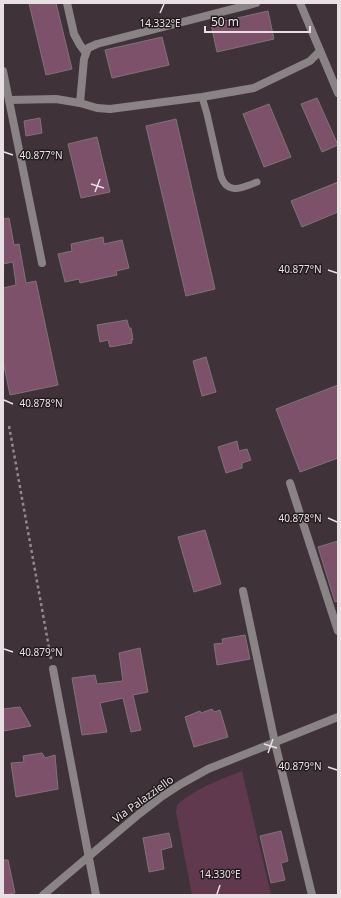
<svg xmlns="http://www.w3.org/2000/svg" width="341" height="898" font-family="'Noto Sans',sans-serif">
	<rect width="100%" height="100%" fill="#3f3339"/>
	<path fill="#61394f" d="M242,771L271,895H192L176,812L177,805C196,788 219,780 242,771Z"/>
	<g fill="#7d5169" stroke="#807279">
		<path d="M29,3H56L72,69L46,75Z"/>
		<path d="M268,11L274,39L217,52L211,24Z"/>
		<path d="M162,37L169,65L112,78L105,50Z"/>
		<path d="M317,98L338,145L322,152L301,104Z"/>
		<path d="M269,104L291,157L264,167L243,114Z"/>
		<path d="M40,118L42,133L26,136L24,121Z"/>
		<path d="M176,119L215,289L186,296L146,126Z"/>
		<path d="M97,137L110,192L81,198L68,144Z"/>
		<path d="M338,182V212L302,227L291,201Z"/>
		<path d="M9,218L14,245L19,244L26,283L36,281L58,385L10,395L3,361V288L16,285L13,262L3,264V219Z"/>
		<path d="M103,237L104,244L122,240L129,268L116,271L117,275L80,283L79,279L65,282L58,254L72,251L71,244Z"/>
		<path d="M127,320L129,328H131L133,340H131L132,343L110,347L108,340L100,342L97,325Z"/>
		<path d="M206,357L216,392L202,396L193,361Z"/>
		<path d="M338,385V458L300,472L276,409Z"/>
		<path d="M237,441L239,451L247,449L251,460L242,463V468L226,473L218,447Z"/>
		<path d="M205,530L221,584L194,592L178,537Z"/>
		<path d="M338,541V601L335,602L318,547Z"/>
		<path d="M245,635L250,659L217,665L214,644L223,643L222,639Z"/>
		<path d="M140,648L148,692L133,695L141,730L131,732L123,698L100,703L107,732L82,735L72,678L95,675L97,684L123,681L119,653Z"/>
		<path d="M20,707L31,726L3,731V709Z"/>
		<path d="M212,709L214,712L220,710L228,737L194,747L185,717L200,711L201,713Z"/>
		<path d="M42,753L45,758L55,755L58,789L16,797L11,763L24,762L23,756Z"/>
		<path d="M281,831L288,861L281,863L285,880L271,883L260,836Z"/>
		<path d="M169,833L172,847L161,850L164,869L149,872L143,838Z"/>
		<path d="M3,860H8L15,893L3,895Z"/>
	</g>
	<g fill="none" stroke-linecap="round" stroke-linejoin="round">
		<path stroke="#92888d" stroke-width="2.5" stroke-dasharray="3 3" stroke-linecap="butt" d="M9,426L51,659"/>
		<path stroke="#8a8386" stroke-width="7" d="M202,97L207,114L221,176C227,196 244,187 257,182"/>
		<g stroke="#8a8386" stroke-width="8">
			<path d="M67,3L74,34L80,45L86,53"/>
			<path d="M300,3L338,93"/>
			<path d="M3,71L42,263"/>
			<path d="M9,100L56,99L80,103L97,108L110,109L202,97L254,88L310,61L320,51"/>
			<path d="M80,103L84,59L88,48L97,44L256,3"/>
			<path d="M290,483L338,631"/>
			<path d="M243,591L275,743L312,895"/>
			<path d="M53,669L96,895"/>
			<path d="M43,895L139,814L161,797L181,784L208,769L338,717"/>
		</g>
	</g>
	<path fill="none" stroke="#e7dfe2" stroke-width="1.5" d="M160,13L164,4M4,152L13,155M91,184L104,188M95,192L100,179M328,270L337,273M4,400L13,404M328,518L337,522M4,649L13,652M264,744L277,748M268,753L273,739M328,767L337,770M217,894L220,885"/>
	<g text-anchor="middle" stroke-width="3" stroke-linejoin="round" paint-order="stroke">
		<g font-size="11" fill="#e7dfe2" stroke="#221c1f">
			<text transform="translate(143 799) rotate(-36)" y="4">Via Palazziello</text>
		</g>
	</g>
	<g font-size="10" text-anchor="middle" fill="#e7dfe2" stroke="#221c1f" stroke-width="3" stroke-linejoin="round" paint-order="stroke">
		<text x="160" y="27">14.332°E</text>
		<text x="41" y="159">40.877°N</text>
		<text x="300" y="273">40.877°N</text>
		<text x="41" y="407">40.878°N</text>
		<text x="300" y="522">40.878°N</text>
		<text x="41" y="656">40.879°N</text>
		<text x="300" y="770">40.879°N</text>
		<text x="220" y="878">14.330°E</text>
	</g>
	<rect width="341" height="898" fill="none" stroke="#e7dfe2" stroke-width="8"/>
	<path d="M205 26v6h105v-6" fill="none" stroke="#e7dfe2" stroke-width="2"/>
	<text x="211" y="26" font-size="12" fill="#e7dfe2" stroke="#221c1f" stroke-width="3" paint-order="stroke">50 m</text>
</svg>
